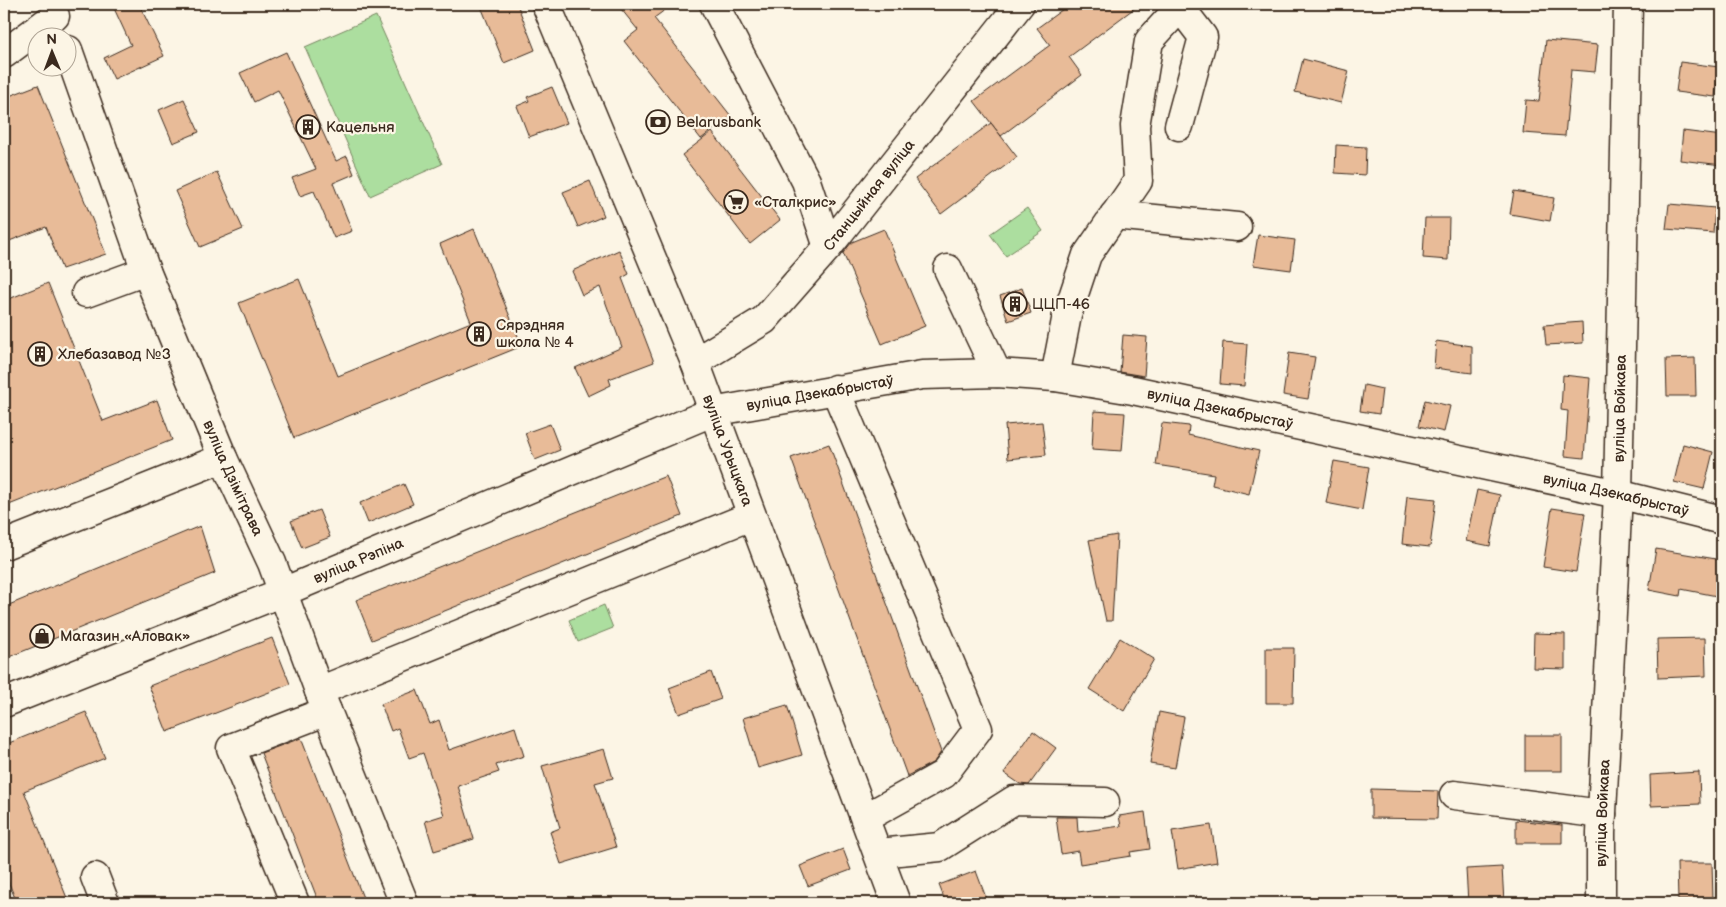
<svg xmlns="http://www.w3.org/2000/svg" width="1726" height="907" font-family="'Balsamiq Sans',sans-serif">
	<rect width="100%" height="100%" fill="#fcf5e5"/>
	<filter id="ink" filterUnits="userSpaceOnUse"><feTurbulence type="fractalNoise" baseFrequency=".02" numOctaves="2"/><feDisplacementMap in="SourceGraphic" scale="10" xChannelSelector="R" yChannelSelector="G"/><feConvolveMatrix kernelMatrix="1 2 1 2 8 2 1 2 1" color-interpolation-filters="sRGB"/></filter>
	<g filter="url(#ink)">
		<g fill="#acde9f" stroke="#74845e">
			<path d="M376,16L442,164L370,196L305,47Z"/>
			<path d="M1027,208L1043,231L1006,256L990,234Z"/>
			<path d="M604,605L613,628L578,642L569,620Z"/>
		</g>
		<g fill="#e8bb98" stroke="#3b2a1e">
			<path d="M112,4H139L164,56L114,79L104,58L131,45Z"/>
			<path d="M480,4H517L535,50L504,63Z"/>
			<path d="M617,4H673L654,18L731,116L701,139L624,41L638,30Z"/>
			<path d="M1070,4H1140L1069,57L1082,75L1001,136L974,101L1050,45L1037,28Z"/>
			<path d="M1546,40L1598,45L1595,72L1571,70L1565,136L1523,133L1526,100L1539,101Z"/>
			<path d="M286,52L336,161L347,156L354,174L333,183L352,231L334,238L314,191L300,196L292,178L316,169L278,90L254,102L240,73Z"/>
			<path d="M1303,59L1349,71L1341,103L1295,92Z"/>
			<path d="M1680,62L1719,67L1715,97L1676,92Z"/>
			<path d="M38,85L106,254L62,269L46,227L4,243V98Z"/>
			<path d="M552,87L567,123L529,137L517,106L529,101L527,97Z"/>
			<path d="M184,99L199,132L173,143L159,110Z"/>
			<path d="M991,123L1017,157L941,214L915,179Z"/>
			<path d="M1683,131L1722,136V165L1680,160Z"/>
			<path d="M712,132L780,220L750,244L682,155Z"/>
			<path d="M1336,145L1366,147L1365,175L1335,173Z"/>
			<path d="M217,172L243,229L200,247L175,191Z"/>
			<path d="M590,181L604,216L578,227L563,192Z"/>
			<path d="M1514,191L1554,198L1550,221L1510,214Z"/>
			<path d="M1669,204L1715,208L1713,233L1666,229Z"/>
			<path d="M1425,218H1449L1448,260L1423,258Z"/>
			<path d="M474,229L522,346L294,438L239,303L299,279L338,376L471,322L440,244Z"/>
			<path d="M884,229L925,326L882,344L843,253L852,242Z"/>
			<path d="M1258,235L1295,240L1291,270L1253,265Z"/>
			<path d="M619,250L629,274L622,278L654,362L609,379L611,385L588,396L575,368L622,347L600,287L582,295L572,271Z"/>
			<path d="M48,283L103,421L157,400L172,440L4,507V301Z"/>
			<path d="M1022,288L1031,313L1008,321L1000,296Z"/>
			<path d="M1582,322L1583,343L1546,345L1544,325Z"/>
			<path d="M1123,335L1147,337L1144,376L1120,372Z"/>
			<path d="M1436,341L1472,346V373L1434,368Z"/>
			<path d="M1223,342L1247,344L1244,386L1220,384Z"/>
			<path d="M1289,353L1315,357L1308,399L1283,395Z"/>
			<path d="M1695,358L1696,396H1667L1666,359Z"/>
			<path d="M1563,375L1590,378L1584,458L1565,456L1568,411L1561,410Z"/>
			<path d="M1364,385L1382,389L1379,414L1360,411Z"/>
			<path d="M1425,400L1450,406L1444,432L1419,426Z"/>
			<path d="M1094,411L1125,413L1122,451L1092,449Z"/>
			<path d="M1042,422L1046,455L1008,459L1005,425Z"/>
			<path d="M1162,423L1189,426L1188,435L1259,451L1249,494L1212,485L1214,474L1156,465Z"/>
			<path d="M550,424L560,450L535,460L525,433Z"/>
			<path d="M829,444L941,752L934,762L907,776L791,458Z"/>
			<path d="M1683,444L1713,452L1704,489L1674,482Z"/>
			<path d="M1334,461L1369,467L1362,510L1326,503Z"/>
			<path d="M666,476L682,516L372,640L356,600Z"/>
			<path d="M404,484L413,504L368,523L360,503Z"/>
			<path d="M1477,490L1500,495L1490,546L1466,541Z"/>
			<path d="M1407,496L1436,499L1430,547L1402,544Z"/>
			<path d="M1552,508L1585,513L1576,572L1543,567Z"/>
			<path d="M319,510L330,537L302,548L291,521Z"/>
			<path d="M200,526L215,573L4,659V607Z"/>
			<path d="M1117,535L1112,621H1106L1089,540Z"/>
			<path d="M1656,549L1722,560V597L1681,589L1680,596L1649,590Z"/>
			<path d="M1534,633L1565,634V669L1533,668Z"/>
			<path d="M272,638L290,684L167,732L149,686Z"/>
			<path d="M1120,638L1154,659L1124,711L1089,689Z"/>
			<path d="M1705,638L1706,676L1658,678L1657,639Z"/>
			<path d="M1266,648H1294L1293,703H1266Z"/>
			<path d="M711,672L721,699L679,714L669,688Z"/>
			<path d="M417,690L430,724L439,720L449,750L515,727L524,756L496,765L499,772L458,786L474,839L434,851L425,821L444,815L423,753L409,758L398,728L391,731L381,704Z"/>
			<path d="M787,705L802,755L758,768L743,718Z"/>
			<path d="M86,712L105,758L24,791L69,903H17L4,871V745Z"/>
			<path d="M1159,712L1184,717L1175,768L1150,764Z"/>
			<path d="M1033,731L1056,748L1029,785L1020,784L1004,773Z"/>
			<rect x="1525" y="735" width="37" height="36"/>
			<path d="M301,738L365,903H319L261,753Z"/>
			<path d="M604,749L613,778L595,783L616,847L561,864L550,832L560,828L542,766Z"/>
			<path d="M1699,772L1700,804L1651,806L1650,775Z"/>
			<path d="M1371,789L1438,791L1437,819L1371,818Z"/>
			<path d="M1145,812L1150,849L1130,852L1131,856L1080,864L1078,851L1061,854L1056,817H1077L1078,832L1121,826L1119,816Z"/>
			<path d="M1516,820L1562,825V843H1516Z"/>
			<path d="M1211,825L1217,862L1178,869L1172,831Z"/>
			<path d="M843,849L851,870L808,886L800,866Z"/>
			<path d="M1677,863H1712L1713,900H1678Z"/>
			<path d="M1502,867L1504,903H1468L1466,869Z"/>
			<path d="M976,871L988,903H946L939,885Z"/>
		</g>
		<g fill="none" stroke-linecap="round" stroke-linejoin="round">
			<g stroke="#3b2a1e" stroke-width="31">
				<g id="minor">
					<path id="s1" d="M546,4L695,362L896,903"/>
					<path d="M714,4L806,181L828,247"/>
					<path id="s2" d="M68,50L146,271L223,458L272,563L319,691L404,903"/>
					<path d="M4,54L55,16"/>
					<path d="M1179,126L1203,37L1180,7"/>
					<path d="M1114,215L1237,227"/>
					<path d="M948,269L997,373"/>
					<path d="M86,293L146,271"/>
					<path id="s3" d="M695,362L764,320L828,247L1020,4"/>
					<path d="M1055,377L1067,315L1087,255L1138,181L1135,126L1149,41L1180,7L1177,4"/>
					<path d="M835,389L978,729L944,774L865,818"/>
					<path d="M4,545L223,458"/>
					<path d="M319,691L751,516"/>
					<path id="s4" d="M4,703L283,592L712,412L922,375L997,373L1055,377L1133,390L1618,494L1722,520"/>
					<path d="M1454,795L1602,814"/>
					<path d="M879,853L940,847L1014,800L1105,802"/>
					<path d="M95,877L105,903"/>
					<path d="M295,903L231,748L327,711"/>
					<path id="s5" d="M1601,903V833L1618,494L1628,4"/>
				</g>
			</g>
			<use href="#minor" stroke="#fcf5e5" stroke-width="28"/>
		</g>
	</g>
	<defs>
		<g id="bank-ring" transform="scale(1.25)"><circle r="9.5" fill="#fcf5e5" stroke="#3b2a1e" stroke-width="1.5"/><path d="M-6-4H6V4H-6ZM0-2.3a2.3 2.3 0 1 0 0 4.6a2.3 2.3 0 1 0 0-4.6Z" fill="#3b2a1e"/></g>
		<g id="building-ring" transform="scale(1.25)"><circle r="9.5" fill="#fcf5e5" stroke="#3b2a1e" stroke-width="1.5"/><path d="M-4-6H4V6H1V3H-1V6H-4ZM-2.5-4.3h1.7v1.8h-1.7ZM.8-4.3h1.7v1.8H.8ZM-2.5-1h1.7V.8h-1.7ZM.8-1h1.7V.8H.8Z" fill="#3b2a1e"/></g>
		<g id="supermarket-ring" transform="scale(1.25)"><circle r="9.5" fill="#fcf5e5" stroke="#3b2a1e" stroke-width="1.5"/><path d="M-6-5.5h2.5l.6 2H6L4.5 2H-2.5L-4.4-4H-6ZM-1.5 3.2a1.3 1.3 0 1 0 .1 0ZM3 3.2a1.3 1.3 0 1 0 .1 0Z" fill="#3b2a1e"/></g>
		<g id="shop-ring" transform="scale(1.25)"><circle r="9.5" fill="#fcf5e5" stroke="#3b2a1e" stroke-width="1.5"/><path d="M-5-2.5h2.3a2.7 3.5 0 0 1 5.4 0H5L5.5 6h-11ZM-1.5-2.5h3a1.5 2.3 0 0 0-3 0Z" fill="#3b2a1e"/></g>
	</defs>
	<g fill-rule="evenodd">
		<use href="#bank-ring" x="658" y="122"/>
		<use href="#building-ring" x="308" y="127"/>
		<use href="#supermarket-ring" x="736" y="202"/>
		<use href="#building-ring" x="1015" y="304"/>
		<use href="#building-ring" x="479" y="334"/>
		<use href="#building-ring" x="40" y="354"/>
		<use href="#shop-ring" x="42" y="636"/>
	</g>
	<g text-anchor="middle" stroke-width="4.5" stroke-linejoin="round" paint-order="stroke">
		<g font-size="15" fill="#3b2a1e" stroke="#fcf5e5" text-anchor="start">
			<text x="676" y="127">Belarusbank</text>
			<text x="326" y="132">Кацельня</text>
			<text x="754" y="207">«Сталкрис»</text>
			<text x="1032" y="309">ЦЦП-46</text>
			<text x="496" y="330">Сярэдняя<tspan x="496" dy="17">школа № 4</tspan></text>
			<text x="58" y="359">Хлебазавод №3</text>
			<text x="60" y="641">Магазин «Аловак»</text>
		</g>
		<g font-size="15" fill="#3b2a1e" stroke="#fcf5e5">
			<text dy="5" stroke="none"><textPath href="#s3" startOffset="244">Станцыйная вуліца</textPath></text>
			<text dy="5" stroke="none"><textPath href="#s4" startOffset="875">вуліца Дзекабрыстаў</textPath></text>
			<text dy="5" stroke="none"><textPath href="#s4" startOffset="1280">вуліца Дзекабрыстаў</textPath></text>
			<text dy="5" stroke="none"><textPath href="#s5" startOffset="495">вуліца Войкава</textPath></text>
			<text dy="5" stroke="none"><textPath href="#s1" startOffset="482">вуліца Урыцкага</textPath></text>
			<text dy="5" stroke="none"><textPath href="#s2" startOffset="459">вуліца Дзімітрава</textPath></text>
			<text dy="5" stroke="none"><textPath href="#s4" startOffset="1685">вуліца Дзекабрыстаў</textPath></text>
			<text dy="5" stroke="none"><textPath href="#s4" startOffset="382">вуліца Рэпіна</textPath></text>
			<text dy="5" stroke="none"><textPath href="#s5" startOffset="90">вуліца Войкава</textPath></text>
		</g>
	</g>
	<rect width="1726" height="907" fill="none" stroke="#fcf5e5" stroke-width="20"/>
	<rect x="10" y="10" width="1706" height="887" fill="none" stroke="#3b2a1e" stroke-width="2" filter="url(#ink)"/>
	<g transform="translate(52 52) rotate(359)"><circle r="24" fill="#fcf5e5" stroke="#afa495"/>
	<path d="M0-4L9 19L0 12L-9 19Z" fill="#3b2a1e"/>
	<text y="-8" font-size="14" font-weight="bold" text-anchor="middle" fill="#3b2a1e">N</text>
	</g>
</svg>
